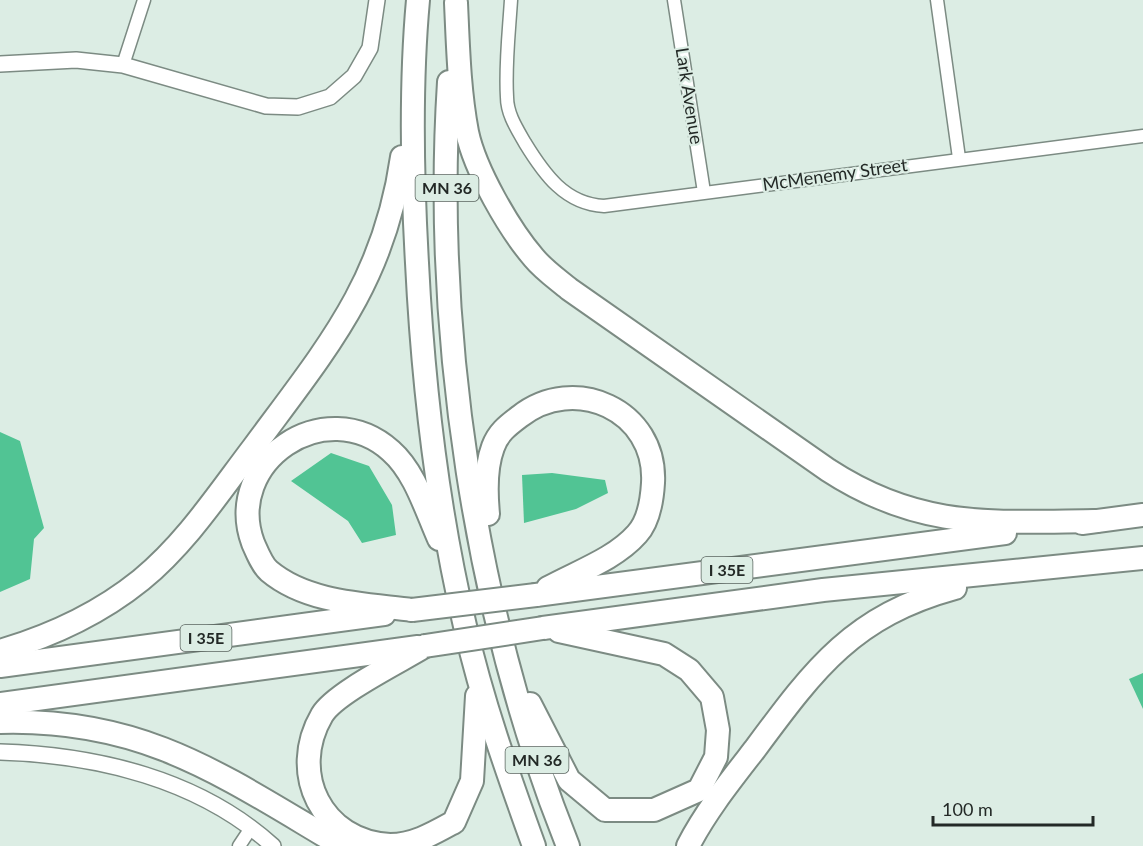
<svg xmlns="http://www.w3.org/2000/svg" width="1143" height="846" font-family="Lato,sans-serif">
	<rect width="100%" height="100%" fill="#dcede4"/>
	<g fill="#51c494">
		<path d="M0,432L20,441L44,528L34,539L30,579L0,592Z"/>
		<path d="M331,453L369,466L392,505L396,535L362,543L348,521L291,481Z"/>
		<path d="M552,473L605,480L608,493L576,509L524,523L522,475Z"/>
		<path d="M1143,673V709L1129,679Z"/>
	</g>
	<g fill="none" stroke-linecap="round" stroke-linejoin="round">
		<g stroke="#7c8b83" stroke-width="15">
			<g id="minor">
				<path d="M511,0C509,32 505,65 507,97C507,114 517,129 525,143C544,174 565,204 604,206L1143,136"/>
				<path d="M674,0L704,192"/>
				<path d="M937,0L959,158"/>
				<path d="M123,65L144,0"/>
				<path d="M239,846L251,828"/>
			</g>
		</g>
		<g stroke="#7c8b83" stroke-width="18">
			<g id="tertiary">
				<path d="M0,64L76,60L123,65L266,106L298,107L330,97L354,76L370,48L377,0"/>
				<path d="M0,752C97,755 199,779 273,846"/>
			</g>
		</g>
		<g stroke="#7c8b83" stroke-width="26">
			<g id="motorway">
				<path d="M418,0C410,87 412,175 417,263C423,384 437,507 465,626C482,701 508,774 534,846"/>
				<path d="M456,3C458,46 459,90 467,132C475,170 509,229 534,258C544,270 557,279 569,289L828,470C920,530 992,522 1096,521"/>
				<path d="M449,82C433,331 475,615 568,846"/>
				<path d="M488,514C486,493 485,468 493,447C498,433 507,426 519,417C574,373 657,410 653,483C652,500 649,521 637,534C615,559 577,572 548,588"/>
				<path d="M1082,523L1143,515"/>
				<path d="M536,595L1005,533"/>
				<path d="M412,610C365,604 307,603 269,571C262,565 257,552 253,543C223,462 325,392 391,451C415,472 426,510 439,539"/>
				<path d="M543,628L823,590L1143,558"/>
				<path d="M425,646C401,661 335,693 322,715C288,773 322,842 390,845C414,845 434,833 454,822L472,781L477,696"/>
				<path d="M0,651C51,636 99,614 141,580C186,543 218,494 253,448C326,349 384,283 402,157"/>
				<path d="M0,666L384,614"/>
				<path d="M0,704L418,647"/>
				<path d="M530,704L569,780L605,810H654L699,790L716,757L718,730L712,697L689,670L664,654L559,631"/>
				<path d="M0,722C145,718 223,776 342,846"/>
				<path d="M688,846C706,811 731,780 755,749C815,668 853,616 955,588"/>
			</g>
		</g>
		<use href="#minor" stroke="#fff" stroke-width="12"/>
		<use href="#tertiary" stroke="#fff" stroke-width="15"/>
		<use href="#motorway" stroke="#fff" stroke-width="22"/>
		<g stroke="#7c8b83" stroke-width="26" stroke-linecap="butt">
			<g id="motorway-bridge">
				<path d="M412,610L536,595"/>
				<path d="M425,646L543,628"/>
			</g>
		</g>
		<use href="#motorway-bridge" stroke="#fff" stroke-width="22"/>
	</g>
	<g text-anchor="middle" stroke-width="4.5" stroke-linejoin="round" paint-order="stroke">
		<g fill="#dcede4" stroke="#5a645f" stroke-width="1.5">
			<rect x="415.5" y="175" width="63" height="26" rx="4.5"/>
			<rect x="701.5" y="557" width="51" height="26" rx="4.5"/>
			<rect x="180.5" y="625" width="51" height="26" rx="4.5"/>
			<rect x="505.5" y="747" width="63" height="26" rx="4.5"/>
		</g>
		<g font-size="16" font-weight="bold" fill="#232926">
			<text x="447" y="194">MN 36</text>
			<text x="727" y="576">I 35E</text>
			<text x="206" y="644">I 35E</text>
			<text x="537" y="766">MN 36</text>
		</g>
		<g font-size="18" fill="#232926" stroke="#dcede4">
			<text transform="translate(689 96) rotate(81)" y="6">Lark Avenue</text>
			<text transform="translate(835 175) rotate(-8)" y="6">McMenemy Street</text>
		</g>
	</g>
	<path d="M933 816v9h160v-9" fill="none" stroke="#232926" stroke-width="3"/>
	<text x="942" y="816" font-size="18" fill="#232926" stroke="#dcede4" stroke-width="4.5" paint-order="stroke">100 m</text>
</svg>
